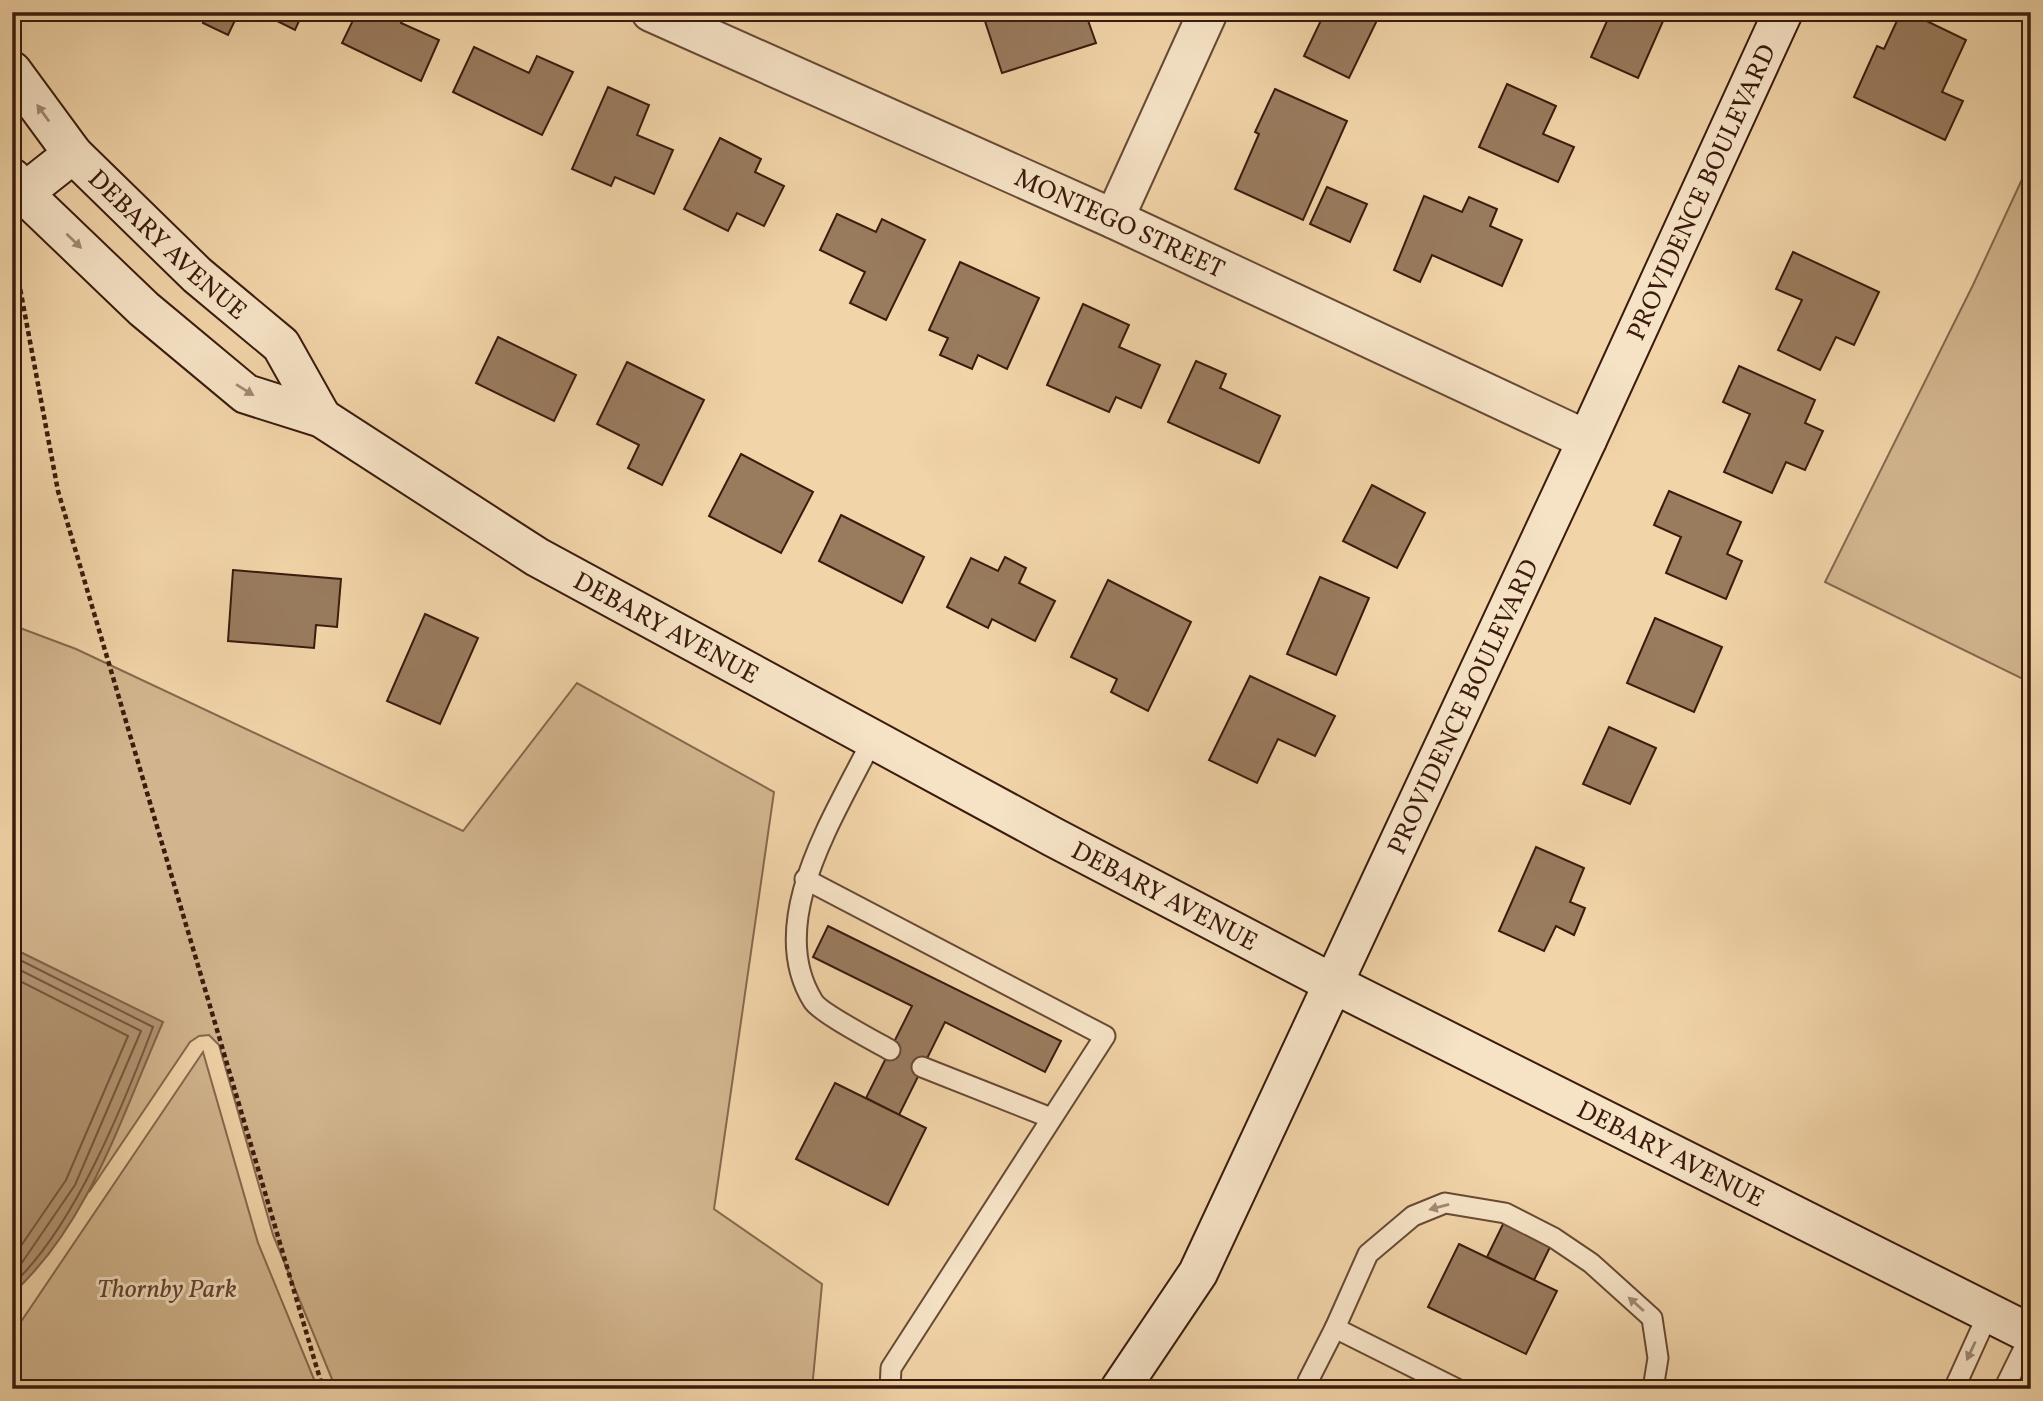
<svg xmlns="http://www.w3.org/2000/svg" width="2043" height="1401" font-family="Vollkorn,serif">
	<rect width="100%" height="100%" fill="#f1d4a8"/>
	<filter id="stains"><feTurbulence type="fractalNoise" baseFrequency=".00286" numOctaves="4"/><feColorMatrix values="0 0 0 0 .2 0 0 0 0 .09 0 0 0 0 .02 0 0 0 .5 -.17"/></filter>
	<radialGradient id="worn" r=".72"><stop offset=".6" stop-color="#630" stop-opacity="0"/><stop offset="1" stop-color="#630" stop-opacity=".3"/></radialGradient>
	<g fill="#d2b58e" stroke="#86684e" stroke-width="2">
		<path d="M2031,160V683L1825,582L1973,285Z"/>
		<path d="M12,625L76,649L463,831L577,683L774,792L714,1209L822,1284L812,1389H336L273,1235L219,1045L209,1035L199,1036L190,1042L89,1192L162,1022L12,948Z"/>
		<path d="M203,1052L258,1243L318,1389H12V1335Z"/>
	</g>
	<path fill="#b39573" stroke="#83644a" stroke-width="2" d="M12,948L163,1022C122,1115 89,1224 12,1294Z"/>
	<g fill="none" stroke-linecap="round" stroke-linejoin="round">
		<g stroke="#765840" stroke-width="2">
			<path d="M12,956L153,1027C123,1106 74,1228 12,1285"/>
			<path d="M12,966L141,1031L75,1185L21,1264L12,1273"/>
			<path d="M12,977L128,1036L66,1180L12,1259"/>
		</g>
	</g>
	<g fill="#997b5e" stroke="#3a1b0d" stroke-width="2">
		<path d="M209,12H239L228,35L203,23Z"/>
		<path d="M259,12H303L295,30Z"/>
		<path d="M357,12H406L401,23L439,40L421,81L342,43Z"/>
		<path d="M982,12H1085L1096,43L1002,73Z"/>
		<path d="M1325,12H1381L1349,78L1304,56Z"/>
		<path d="M1611,12H1667L1638,78L1591,57Z"/>
		<path d="M1901,12H1908L1966,40L1942,92L1963,101L1945,140L1854,97L1877,46L1884,49Z"/>
		<path d="M474,47L529,73L537,56L573,72L542,135L453,92Z"/>
		<path d="M1507,84L1556,106L1543,134L1574,147L1558,182L1479,147Z"/>
		<path d="M608,87L649,105L637,135L673,150L654,194L615,177L611,186L572,169Z"/>
		<path d="M1275,89L1347,121L1303,220L1235,189L1259,134L1255,132Z"/>
		<path d="M720,138L761,159L755,172L784,186L764,226L737,213L728,231L684,209Z"/>
		<path d="M1327,187L1367,204L1350,242L1310,224Z"/>
		<path d="M1424,196L1462,212L1469,197L1497,209L1490,226L1522,240L1502,286L1432,255L1420,282L1394,270Z"/>
		<path d="M837,214L876,232L882,219L925,240L886,320L850,303L865,272L820,250Z"/>
		<path d="M1793,252L1879,292L1854,345L1836,337L1820,370L1778,350L1802,300L1776,289Z"/>
		<path d="M960,262L1039,298L1007,369L978,355L972,369L940,355L948,338L929,330Z"/>
		<path d="M1083,304L1129,325L1119,347L1160,365L1141,408L1116,397L1109,412L1047,385Z"/>
		<path d="M498,337L576,375L554,421L476,383Z"/>
		<path d="M1196,361L1226,374L1220,388L1280,416L1259,463L1168,422Z"/>
		<path d="M627,362L704,400L662,485L628,468L639,445L597,424Z"/>
		<path d="M1739,366L1815,400L1805,423L1823,431L1805,470L1786,462L1772,493L1724,472L1750,414L1723,402Z"/>
		<path d="M741,454L813,492L781,553L709,516Z"/>
		<path d="M1372,485L1425,513L1397,568L1343,541Z"/>
		<path d="M1669,491L1741,522L1727,554L1742,561L1726,599L1666,573L1681,537L1654,525Z"/>
		<path d="M841,515L924,557L902,603L819,561Z"/>
		<path d="M1005,557L1026,568L1019,583L1055,601L1035,641L992,619L988,628L947,607L971,558L998,571Z"/>
		<path d="M233,570L341,579L337,627L316,625L314,648L228,641Z"/>
		<path d="M1320,577L1369,598L1336,675L1287,654Z"/>
		<path d="M1108,580L1191,622L1148,711L1111,692L1117,679L1071,657Z"/>
		<path d="M425,614L478,638L440,724L387,701Z"/>
		<path d="M1655,618L1722,647L1694,712L1627,683Z"/>
		<path d="M1250,676L1335,716L1315,756L1278,739L1257,783L1209,760Z"/>
		<path d="M1609,727L1656,748L1630,804L1583,784Z"/>
		<path d="M1536,847L1584,868L1570,902L1585,908L1574,935L1556,926L1544,951L1499,931Z"/>
		<path d="M828,926L1061,1041L1045,1072L945,1022L899,1115L866,1098L912,1006L813,957Z"/>
		<path d="M835,1083L926,1128L888,1205L796,1159Z"/>
		<path d="M1504,1222L1551,1245L1534,1280L1487,1257Z"/>
		<path d="M1459,1244L1557,1291L1526,1354L1428,1307Z"/>
	</g>
	<g fill="none" stroke-linecap="round" stroke-linejoin="round">
		<g stroke="#684934" stroke-width="23">
			<g id="lane">
				<path d="M872,740C837,813 763,921 813,1001C819,1012 876,1042 890,1050"/>
				<path d="M805,879L1105,1036L891,1368L890,1389"/>
				<path d="M922,1067L1051,1118"/>
				<path d="M1335,1328L1368,1254L1413,1216L1445,1203L1505,1213L1554,1238L1591,1263L1652,1318L1658,1358L1653,1389"/>
				<path d="M1308,1381L1335,1328L1457,1389"/>
				<path d="M1954,1389L1988,1314"/>
				<path d="M2004,1389L2031,1334"/>
			</g>
		</g>
		<g stroke="#684934" stroke-width="42">
			<g id="street">
				<path id="s1" d="M651,12L1114,219L1587,440"/>
				<path d="M1114,219L1208,12"/>
			</g>
		</g>
		<g stroke="#3a1b0d" stroke-width="42">
			<g id="secondary">
				<path id="s2" d="M12,71L73,154L197,275L281,345L322,418"/>
				<path id="s3" d="M12,178L24,194L144,309L246,394L322,418L537,557L1053,837L1334,984L2031,1334"/>
				<path d="M12,202L73,154"/>
				<path id="s4" d="M1120,1389L1198,1273L1587,440L1783,12"/>
			</g>
		</g>
		<path stroke="#3a1b0d" stroke-width="4.5" stroke-dasharray="5 3.5" stroke-linecap="butt" d="M14,256L58,491L323,1389"/>
		<use href="#lane" stroke="#f6e3c6" stroke-width="19"/>
		<use href="#street" stroke="#f6e3c6" stroke-width="38"/>
		<use href="#secondary" stroke="#f6e3c6" stroke-width="38"/>
	</g>
	<defs><path id="oneway-solid" d="M-6-.8H1V-3.2L6.5 0L1 3.2V.8H-6Z" transform="scale(1.75)"/></defs>
	<g fill="#a18973">
		<use href="#oneway-solid" transform="translate(43 113) rotate(-126)"/>
		<use href="#oneway-solid" transform="translate(74 241) rotate(44)"/>
		<use href="#oneway-solid" transform="translate(245 390) rotate(32)"/>
		<use href="#oneway-solid" transform="translate(1439 1207) rotate(165)"/>
		<use href="#oneway-solid" transform="translate(1636 1304) rotate(-138)"/>
		<use href="#oneway-solid" transform="translate(1971 1351) rotate(115)"/>
	</g>
	<g text-anchor="middle" stroke-width="6" stroke-linejoin="round" paint-order="stroke">
		<g font-size="26" fill="#3a1b0d" stroke="#f6e3c6">
			<text dy="9" stroke="none"><textPath href="#s4" startOffset="1332">PROVIDENCE BOULEVARD</textPath></text>
			<text dy="9" stroke="none"><textPath href="#s1" startOffset="514">MONTEGO STREET</textPath></text>
			<text dy="9" stroke="none"><textPath href="#s2" startOffset="234">DEBARY AVENUE</textPath></text>
			<text dy="9" stroke="none"><textPath href="#s3" startOffset="802">DEBARY AVENUE</textPath></text>
			<text dy="9" stroke="none"><textPath href="#s4" startOffset="765">PROVIDENCE BOULEVARD</textPath></text>
			<text dy="9" stroke="none"><textPath href="#s3" startOffset="1368">DEBARY AVENUE</textPath></text>
			<text dy="9" stroke="none"><textPath href="#s3" startOffset="1936">DEBARY AVENUE</textPath></text>
		</g>
		<g font-size="26" font-style="italic" fill="#60422d" stroke="#f6e3c6">
			<text x="167" y="1297">Thornby Park</text>
		</g>
	</g>
	<rect width="2043" height="1401" fill="none" stroke="#f1d4a8" stroke-width="42"/>
	<rect x="14" y="14" width="2015" height="1373" fill="none" stroke="#3a1b0d" stroke-width="3.5"/>
	<rect x="21" y="21" width="2001" height="1359" fill="none" stroke="#3a1b0d" stroke-width="2"/>
	<rect width="100%" height="100%" filter="url(#stains)"/>
	<rect width="100%" height="100%" fill="url(#worn)"/>
</svg>
